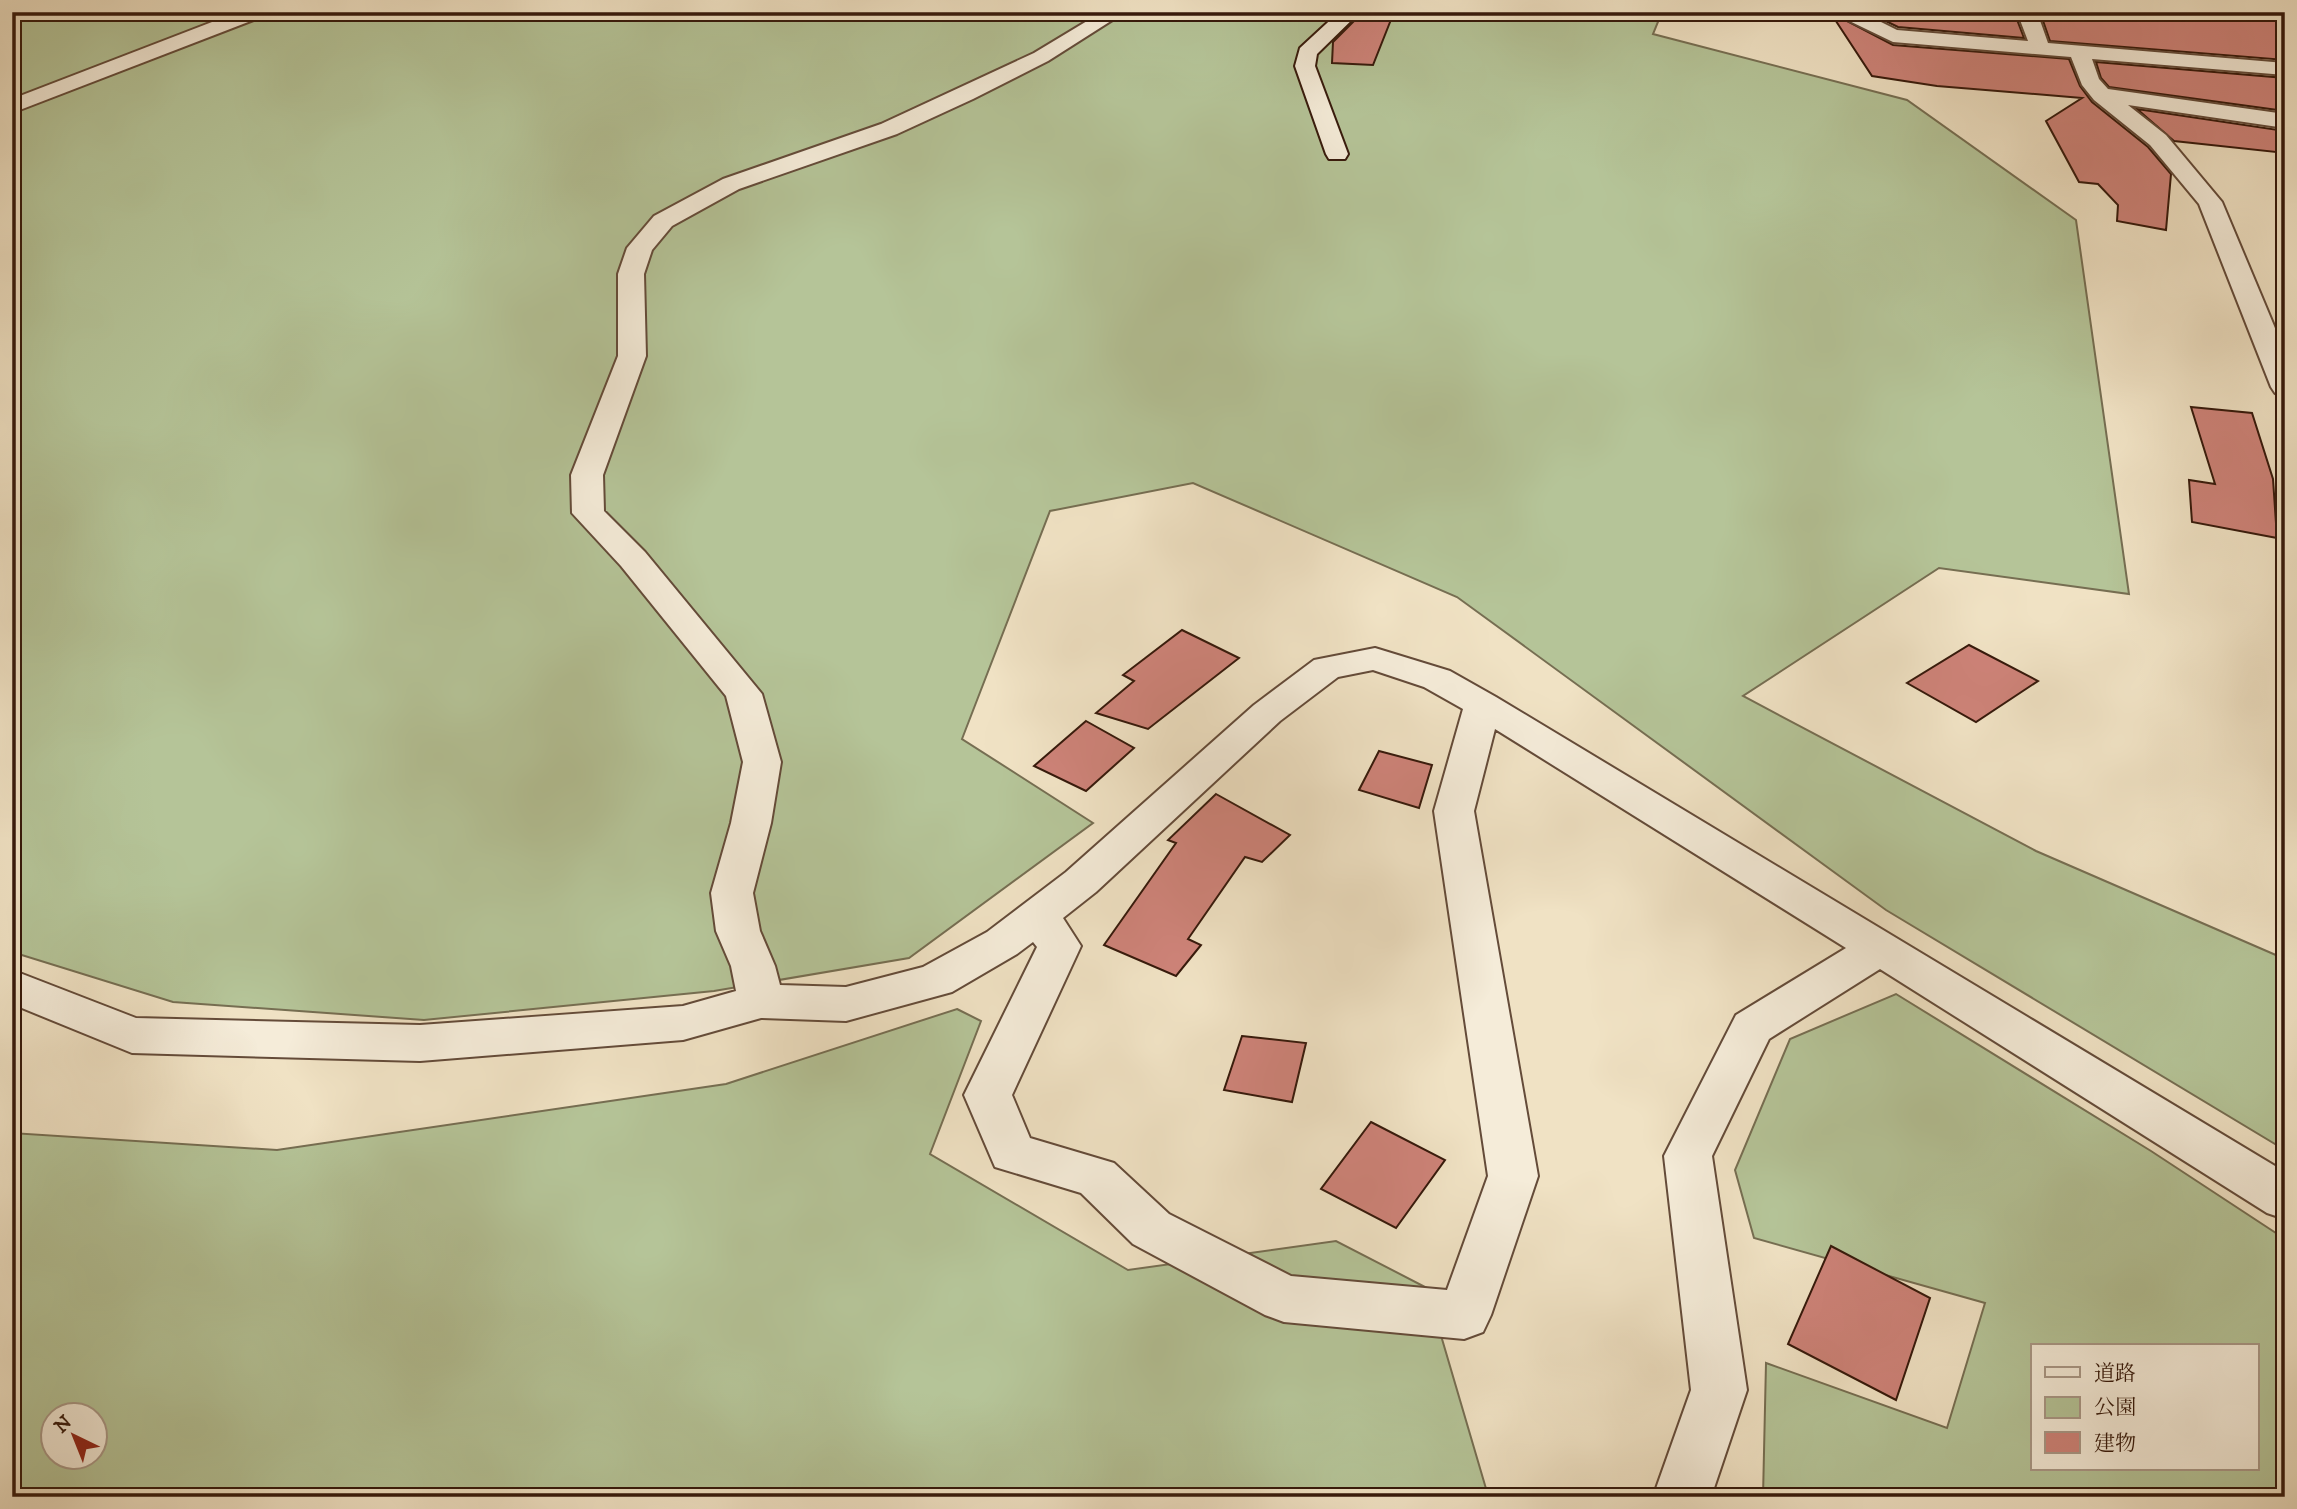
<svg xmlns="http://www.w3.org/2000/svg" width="2297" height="1509" font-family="'IM FELL DW Pica','Noto Serif JP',serif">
	<rect width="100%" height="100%" fill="#f0e2c4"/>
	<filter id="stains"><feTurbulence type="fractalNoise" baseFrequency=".00286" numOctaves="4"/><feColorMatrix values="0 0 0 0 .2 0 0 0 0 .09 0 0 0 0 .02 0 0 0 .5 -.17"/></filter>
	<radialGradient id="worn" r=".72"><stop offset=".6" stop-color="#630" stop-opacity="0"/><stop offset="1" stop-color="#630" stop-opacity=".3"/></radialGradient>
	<g fill="#b5c498" stroke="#766e52" stroke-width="2" fill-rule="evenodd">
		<path d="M12,12H1662L1653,34L1907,100L2076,220L2129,594L1939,568L1743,696L2036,851L2285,959V1150L1886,910L1457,597L1193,483L1050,511L962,739L1093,823L909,958L714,991L424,1020L173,1002L12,952Z"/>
		<path d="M1896,994L2151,1151L2285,1239V1497H1763L1766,1363L1947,1428L1985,1303L1754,1238L1735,1170L1790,1039ZM2033,1346H2257V1469H2033Z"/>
		<path d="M957,1009L981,1021L930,1154L1128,1270L1336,1241L1427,1288L1487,1492L1478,1497H12V1133L277,1150L726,1084ZM52,1414H94V1456H52Z"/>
	</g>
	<g fill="#ce8379" stroke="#36190b" stroke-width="2">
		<path d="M1363,12H1394L1373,65L1332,63L1333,42Z"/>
		<path d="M1830,12L1893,45L2069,59L2080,86L2092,102L2148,147L2171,174L2166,230L2117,221L2118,205L2098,184L2079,182L2046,121L2082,98L1937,86L1872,76Z"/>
		<path d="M1867,12H1960L2016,17L2024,38L1898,27Z"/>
		<path d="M2040,12H2285V60L2050,41Z"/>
		<path d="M2096,62L2285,78V111L2109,87L2101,78Z"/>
		<path d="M2137,109L2285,131V153L2174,141Z"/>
		<path d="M2191,407L2252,413L2273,479L2277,538L2192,522L2189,480L2215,484Z"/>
		<path d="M1182,630L1239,658L1148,729L1096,713L1134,681L1123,675Z"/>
		<path d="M1969,645L2038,681L1976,722L1907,683Z"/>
		<path d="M1086,721L1134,748L1086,791L1034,766Z"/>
		<path d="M1379,751L1432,765L1419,808L1359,790Z"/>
		<path d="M1216,794L1290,835L1262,862L1245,857L1188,939L1201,945L1176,976L1104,945L1176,843L1168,840Z"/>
		<path d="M1242,1036L1306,1043L1292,1102L1224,1090Z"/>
		<path d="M1371,1122L1445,1160L1396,1228L1321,1189Z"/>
		<path d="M1831,1246L1930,1298L1896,1400L1788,1344Z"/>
	</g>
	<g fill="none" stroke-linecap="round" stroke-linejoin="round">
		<g stroke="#644b39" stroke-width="4">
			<g id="street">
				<path d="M238,12H266L264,16L12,113V99Z"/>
				<path d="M1102,12H1125L1048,61L973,99L897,134L739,189L672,226L652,250L644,274L646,356L603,475L604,511L645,552L762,694L781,762L771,823L753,893L760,931L775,966L780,985L846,987L923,967L987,932L1066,872L1254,705L1314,660L1375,648L1450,671L1496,697L2285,1172V1219L2267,1213L1880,969L1769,1039L1712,1156L1747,1390L1711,1497H1653L1691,1390L1664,1156L1736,1015L1846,948L1495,729L1474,811L1538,1176L1491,1315L1483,1332L1464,1339L1284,1322L1265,1315L1133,1244L1081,1193L995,1167L964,1095L1037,947L1033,942L1017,954L952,992L846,1021L761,1018L683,1040L420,1061L132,1053L12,1004V970L136,1018L420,1025L683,1006L736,991L731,966L716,931L711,893L731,823L743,762L726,696L621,566L572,513L571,475L618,356V274L627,248L654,216L723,179L881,124L1034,53ZM1373,670L1424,687L1463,709L1434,811L1488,1176L1447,1290L1291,1276L1169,1214L1114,1163L1030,1138L1012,1095L1081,946L1063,918L1096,892L1280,721L1338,677Z"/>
				<path d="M1837,12H1861L1897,30L2028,41L2017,12H2037L2048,43L2285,63V75L2092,59L2099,79L2108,89L2285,114V128L2128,105L2166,135L2222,202L2285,352V396L2275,393L2271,387L2199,204L2150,145L2094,100L2082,85L2071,57L1893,42L1839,16Z"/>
			</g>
		</g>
		<g stroke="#36190b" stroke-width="4">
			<path id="secondary" d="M1339,12H1360L1317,54L1315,66L1348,154L1345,159H1329L1326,154L1295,66L1300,48Z"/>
		</g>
		<use href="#street" fill="#f5ecd9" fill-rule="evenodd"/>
		<use href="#secondary" fill="#f5ecd9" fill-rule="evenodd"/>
	</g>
	<rect width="2297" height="1509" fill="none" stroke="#f0e2c4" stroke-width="42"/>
	<rect x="14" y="14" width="2269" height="1481" fill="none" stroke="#36190b" stroke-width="3.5"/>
	<rect x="21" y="21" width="2255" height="1467" fill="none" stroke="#36190b" stroke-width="2"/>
	<rect x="2031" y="1344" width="228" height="126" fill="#f5ecd9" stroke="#a99887" stroke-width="2"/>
	<rect x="2045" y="1367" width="35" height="10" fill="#f5ecd9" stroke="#a99887" stroke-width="2"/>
	<text x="2094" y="1380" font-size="21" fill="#36190b">道路</text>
	<rect x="2045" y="1397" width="35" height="21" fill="#b5c498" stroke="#a99887" stroke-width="2"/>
	<text x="2094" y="1414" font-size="21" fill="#36190b">公園</text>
	<rect x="2045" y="1432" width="35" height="21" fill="#ce8379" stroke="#a99887" stroke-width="2"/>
	<text x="2094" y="1450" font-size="21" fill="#36190b">建物</text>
	<g transform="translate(74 1436) rotate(317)"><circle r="33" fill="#f5ecd9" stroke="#a99887" stroke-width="2"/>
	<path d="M0-5L12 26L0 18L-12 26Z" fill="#8f2418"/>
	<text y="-10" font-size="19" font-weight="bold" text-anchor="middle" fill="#36190b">N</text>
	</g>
	<rect width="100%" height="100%" filter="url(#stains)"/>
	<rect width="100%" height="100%" fill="url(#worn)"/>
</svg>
